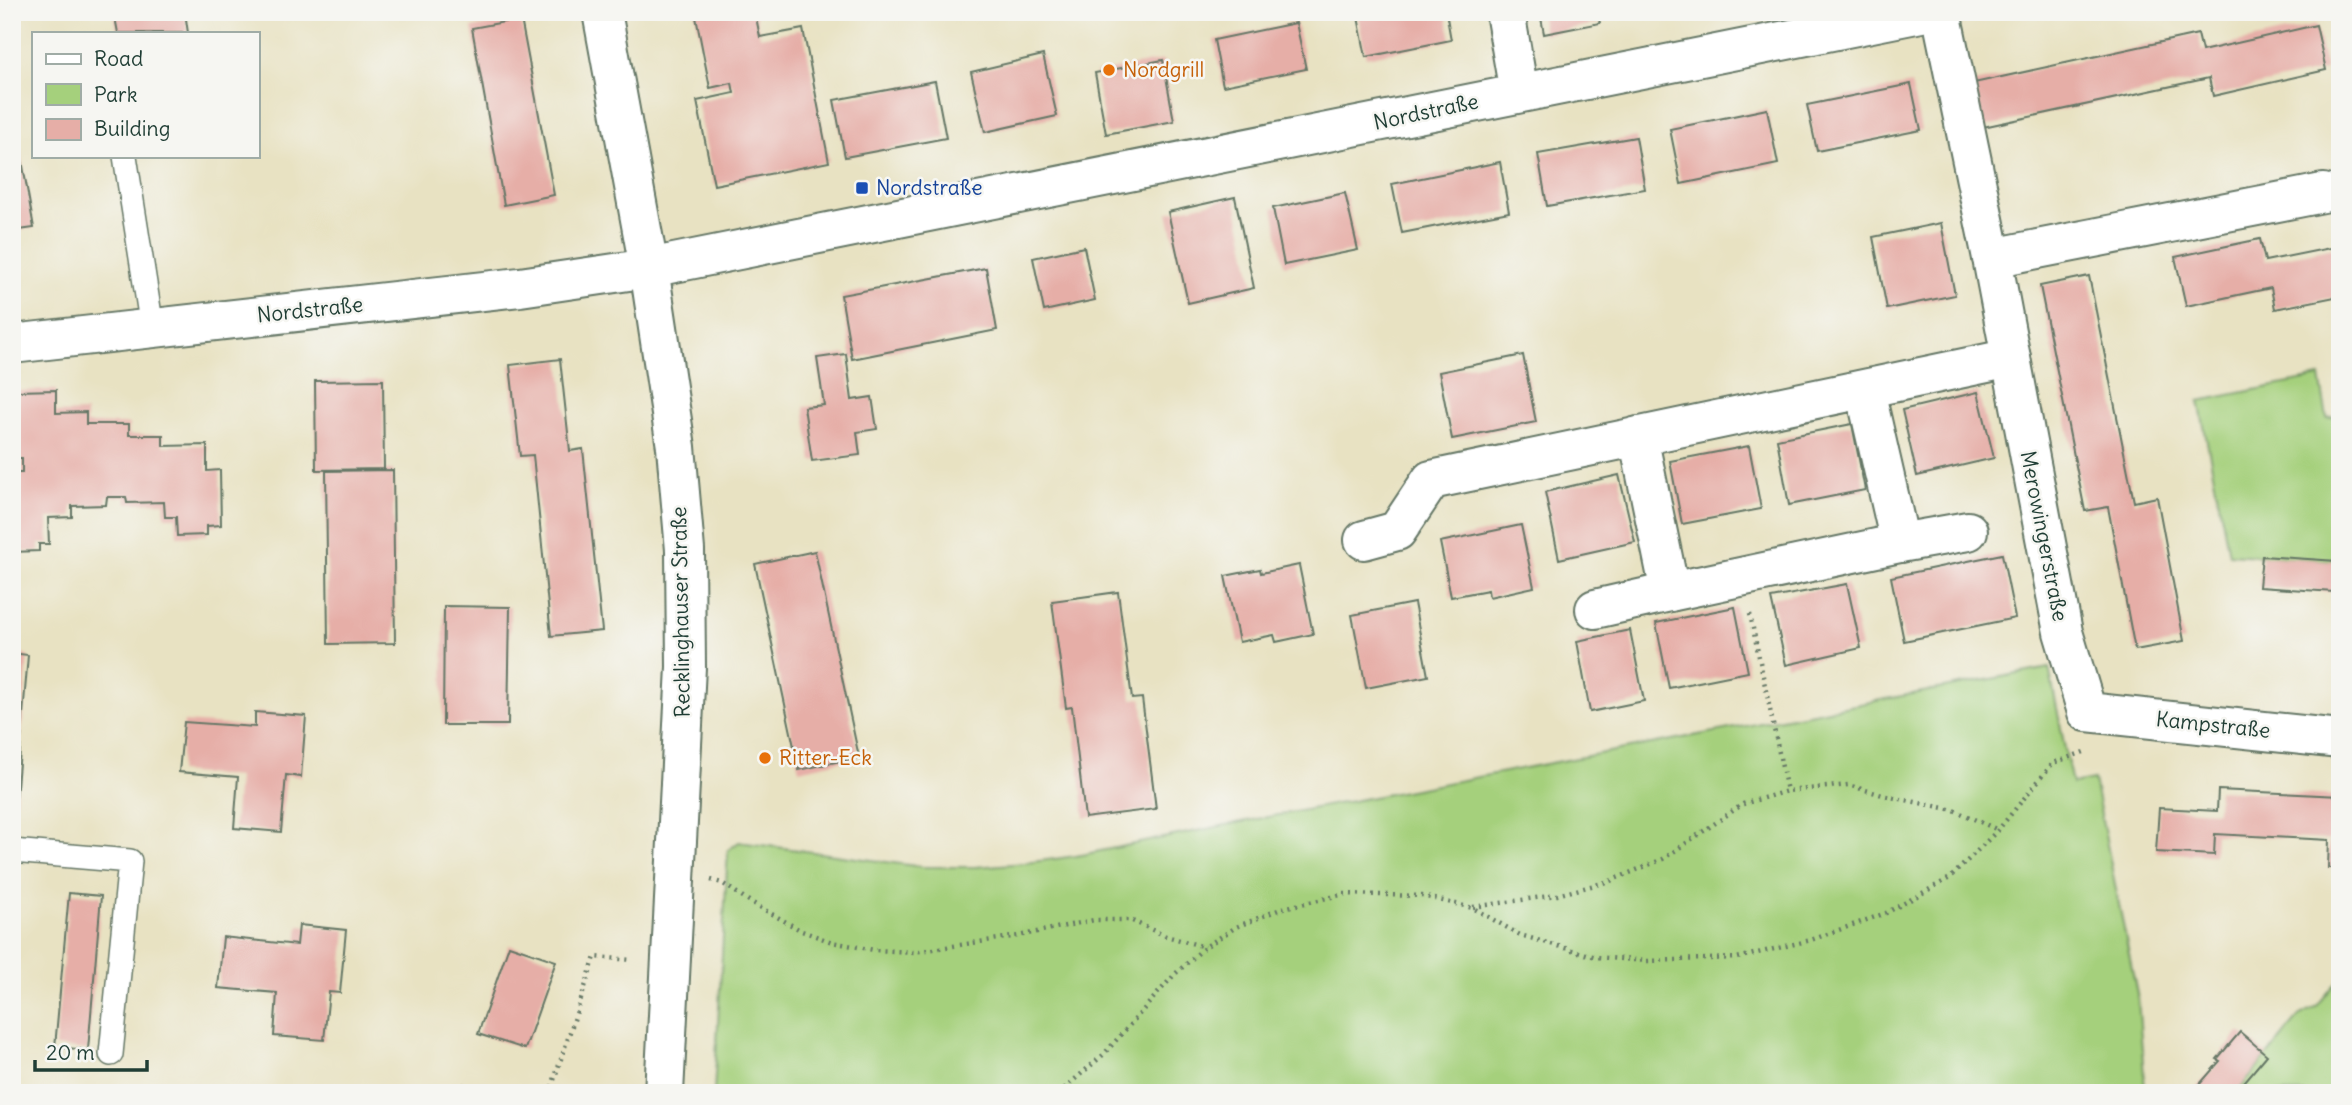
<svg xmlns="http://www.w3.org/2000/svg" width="2352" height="1105" font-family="Delius,sans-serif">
	<rect width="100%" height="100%" fill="#f6f6f2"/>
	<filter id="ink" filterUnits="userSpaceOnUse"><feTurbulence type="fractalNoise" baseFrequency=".0143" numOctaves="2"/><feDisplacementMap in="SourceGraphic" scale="14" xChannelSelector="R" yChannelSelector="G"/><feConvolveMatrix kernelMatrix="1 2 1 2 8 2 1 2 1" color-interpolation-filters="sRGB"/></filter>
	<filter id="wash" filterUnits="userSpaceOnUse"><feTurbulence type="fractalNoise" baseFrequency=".00686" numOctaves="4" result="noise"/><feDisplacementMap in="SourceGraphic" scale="28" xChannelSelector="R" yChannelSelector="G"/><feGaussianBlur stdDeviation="1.57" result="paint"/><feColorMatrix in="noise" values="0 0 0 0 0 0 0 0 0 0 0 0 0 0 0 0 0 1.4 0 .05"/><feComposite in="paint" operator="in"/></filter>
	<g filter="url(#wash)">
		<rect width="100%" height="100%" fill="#e8e2c2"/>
		<g fill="#a5d07c" stroke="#628658" stroke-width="2">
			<path d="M2320,377L2327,418L2340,416V534L2337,561L2229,554L2199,401Z"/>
			<path d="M2049,668L2072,784L2094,780L2138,999L2145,1089L2150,1093H714L728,850L739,842L923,867H975L1025,863L1076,856L1226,825Z"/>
			<path d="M2340,978V1093H2237L2300,1015L2316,1007Z"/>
		</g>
		<g id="blocks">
			<g fill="#e6aea7">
				<path d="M114,12H185L188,33H118Z"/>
				<path d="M695,12H755L760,37L803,29L829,162L714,185L697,101L734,93L732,83L710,88Z"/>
				<path d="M1357,12H1446L1451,40L1366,57Z"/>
				<path d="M1540,12H1597L1600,23L1544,34Z"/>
				<path d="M521,19L554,195L504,205L472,28Z"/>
				<path d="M1296,23L1306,69L1223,86L1214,40Z"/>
				<path d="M2316,25L2326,70L2213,96L2209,78L1983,127L1974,83L2198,34L2202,51Z"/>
				<path d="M1043,55L1057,116L985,132L971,72Z"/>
				<path d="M1163,60L1174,121L1106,134L1095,73Z"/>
				<path d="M935,81L946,138L845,157L834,100Z"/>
				<path d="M1911,84L1921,130L1817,151L1807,105Z"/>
				<path d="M12,104L34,228L12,231Z"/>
				<path d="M1767,109L1778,164L1681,184L1670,129Z"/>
				<path d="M1636,137L1645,189L1547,206L1538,154Z"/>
				<path d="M1500,162L1509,212L1402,233L1392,184Z"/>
				<path d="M1345,193L1358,250L1284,265L1273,208Z"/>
				<path d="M1235,197L1254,288L1188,303L1168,212Z"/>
				<path d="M1941,223L1955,295L1887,309L1873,237Z"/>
				<path d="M2260,239L2265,261L2340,246V296L2275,309L2271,288L2186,306L2175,257Z"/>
				<path d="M1084,247L1095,300L1044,311L1033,258Z"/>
				<path d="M986,268L997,330L852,359L841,295Z"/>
				<path d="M2089,276L2134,502L2157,497L2184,641L2135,650L2108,507L2085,511L2040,286Z"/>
				<path d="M846,354L852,400L872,397L877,429L857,432L860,455L812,461L804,407L824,405L817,358Z"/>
				<path d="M1523,355L1536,422L1452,439L1439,372Z"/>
				<path d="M560,359L570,451L583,449L602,631L551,636L533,455L520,456L510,365Z"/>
				<path d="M383,380L384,469L316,470L315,381Z"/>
				<path d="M56,390V413L86,412V424H129V435H163V446L207,445V471L220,470L221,525L207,526V535L177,536L176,517H165L164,502L127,503L126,497H107L106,505L72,506V517L48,518L49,544H39V551L12,552V473H22V458H12V424L18,423L17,391Z"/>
				<path d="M1978,392L1994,458L1917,476L1902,410Z"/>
				<path d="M1852,424L1865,490L1789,505L1777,439Z"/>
				<path d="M1749,446L1761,509L1682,524L1670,461Z"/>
				<path d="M393,470L395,643L328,644L326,471Z"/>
				<path d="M1619,475L1635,542L1559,559L1545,492Z"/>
				<path d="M1521,525L1534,587L1489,597L1488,590L1451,597L1440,542Z"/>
				<path d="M815,551L859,757L799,770L755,564Z"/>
				<path d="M2002,554L2015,618L1904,641L1891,577Z"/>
				<path d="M2262,556L2337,561L2334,592L2259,587Z"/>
				<path d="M1299,565L1313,634L1276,642L1274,635L1239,642L1225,576L1260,569L1261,573Z"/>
				<path d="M1847,584L1861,648L1786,665L1771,598Z"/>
				<path d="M1118,592L1132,699L1142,698L1156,809L1085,818L1072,707L1066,708L1052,601Z"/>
				<path d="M1414,603L1428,676L1366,688L1352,615Z"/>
				<path d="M444,606L510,607L508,725H443Z"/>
				<path d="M1735,607L1748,672L1669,688L1656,623Z"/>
				<path d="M1630,630L1644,701L1590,712L1577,641Z"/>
				<path d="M12,653L28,655L14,823H12Z"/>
				<path d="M255,712L306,716L301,777L286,775L281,832L234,828L238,777L179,772L184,722L255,727Z"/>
				<path d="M2218,790L2340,796V868H2328L2329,840L2215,834L2214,855L2156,852L2159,808L2217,811Z"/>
				<path d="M69,893L101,896L88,1050L55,1047Z"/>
				<path d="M299,925L346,930L340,993L329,992L324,1040L274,1036L277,993L218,988L223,937L297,945Z"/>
				<path d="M509,945L556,961L525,1049L478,1034Z"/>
				<path d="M2240,1032L2267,1055L2235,1093H2192L2220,1061L2217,1059Z"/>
				<path d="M464,1084L481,1093H460Z"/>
			</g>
		</g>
	</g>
	<g filter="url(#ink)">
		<use href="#blocks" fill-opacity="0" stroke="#657766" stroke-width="2"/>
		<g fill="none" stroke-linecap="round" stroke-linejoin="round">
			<g stroke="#657766" stroke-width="26">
				<g id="service">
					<path d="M125,156L152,328"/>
					<path d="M12,851L130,861L111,1054"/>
				</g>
			</g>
			<g stroke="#657766" stroke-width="42">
				<g id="minor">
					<path d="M1505,12L1519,93"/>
					<path d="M1941,12L1992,258L2063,632L2087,712L2340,739"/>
					<path d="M1992,258L2323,193"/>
					<path d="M12,344L520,287L649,268L1926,12"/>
					<path d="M1638,436L1670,592L1900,543L1865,390"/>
					<path d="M1364,540L1397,531L1431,480L2011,358"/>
					<path d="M1900,543L1968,531"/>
					<path d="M1595,609L1670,592"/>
				</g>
			</g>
			<g stroke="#657766" stroke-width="42">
				<path id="tertiary" d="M602,12L649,268L676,447L685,550L686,667L664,1093"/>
			</g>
			<g stroke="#657766" stroke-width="4.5" stroke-dasharray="2 5" stroke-linecap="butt">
				<path d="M1750,614L1787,791"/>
				<path d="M711,880L722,883L749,901L802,931L832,942L874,950L914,952L1018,936L1094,920H1130L1166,936L1205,947"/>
				<path d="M1473,907L1557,895L1610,881L1663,859L1743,804L1787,791L1848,785L1886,796L1954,810L1998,830"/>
				<path d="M555,1093L552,1086L595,957L633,960"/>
				<path d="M1059,1093L1103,1055L1175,974L1205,947L1236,927L1283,908L1345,894L1422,896L1473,908L1520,935L1596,957L1647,961L1737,958L1811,940L1886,913L1950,878L1998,830L2053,763L2084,752"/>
			</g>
			<use href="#service" stroke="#fff" stroke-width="23"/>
			<use href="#minor" stroke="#fff" stroke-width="38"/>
			<use href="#tertiary" stroke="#fff" stroke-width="38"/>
		</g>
	</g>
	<g fill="#e8710a" stroke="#f6f6f2" stroke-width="2.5">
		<circle cx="1109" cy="70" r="7"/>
		<circle cx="765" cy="758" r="7"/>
	</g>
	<rect fill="#1a4fb4" stroke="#f6f6f2" stroke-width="2.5" x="855" y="181" width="14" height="14" rx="3.5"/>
	<g text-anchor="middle" stroke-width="5" stroke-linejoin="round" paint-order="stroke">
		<g font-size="21" fill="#c56008" stroke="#f6f6f2" text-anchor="start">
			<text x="1123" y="77">Nordgrill</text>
			<text x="779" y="765">Ritter-Eck</text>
		</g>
		<g font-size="21" fill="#1f3d34" stroke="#f6f6f2">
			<text transform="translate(1426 112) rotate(-12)" y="7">Nordstraße</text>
			<text transform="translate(310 310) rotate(-6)" y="7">Nordstraße</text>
			<text transform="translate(2044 536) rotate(79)" y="7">Merowingerstraße</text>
			<text transform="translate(681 612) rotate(-91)" y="7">Recklinghauser Straße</text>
			<text transform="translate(2213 725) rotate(6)" y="7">Kampstraße</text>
		</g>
		<g font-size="21" fill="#164399" stroke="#f6f6f2" text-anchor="start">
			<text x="876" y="195">Nordstraße</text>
		</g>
	</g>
	<rect width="2352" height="1105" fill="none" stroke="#f6f6f2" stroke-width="42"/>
	<rect x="32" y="32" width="228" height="126" fill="#f6f6f2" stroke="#a0aca6" stroke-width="2"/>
	<rect x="46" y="54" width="35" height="10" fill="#ffffff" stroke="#a0aca6" stroke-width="2"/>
	<text x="94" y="66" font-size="21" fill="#1f3d34">Road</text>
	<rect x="46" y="84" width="35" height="21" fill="#a5d07c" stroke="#a0aca6" stroke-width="2"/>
	<text x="94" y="102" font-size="21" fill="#1f3d34">Park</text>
	<rect x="46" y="119" width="35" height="21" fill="#e6aea7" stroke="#a0aca6" stroke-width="2"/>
	<text x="94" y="136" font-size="21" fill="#1f3d34">Building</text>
	<path d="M35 1060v10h112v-10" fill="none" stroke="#1f3d34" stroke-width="3.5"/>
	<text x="46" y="1060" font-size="21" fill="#1f3d34" stroke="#f6f6f2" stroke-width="5" paint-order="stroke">20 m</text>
</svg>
